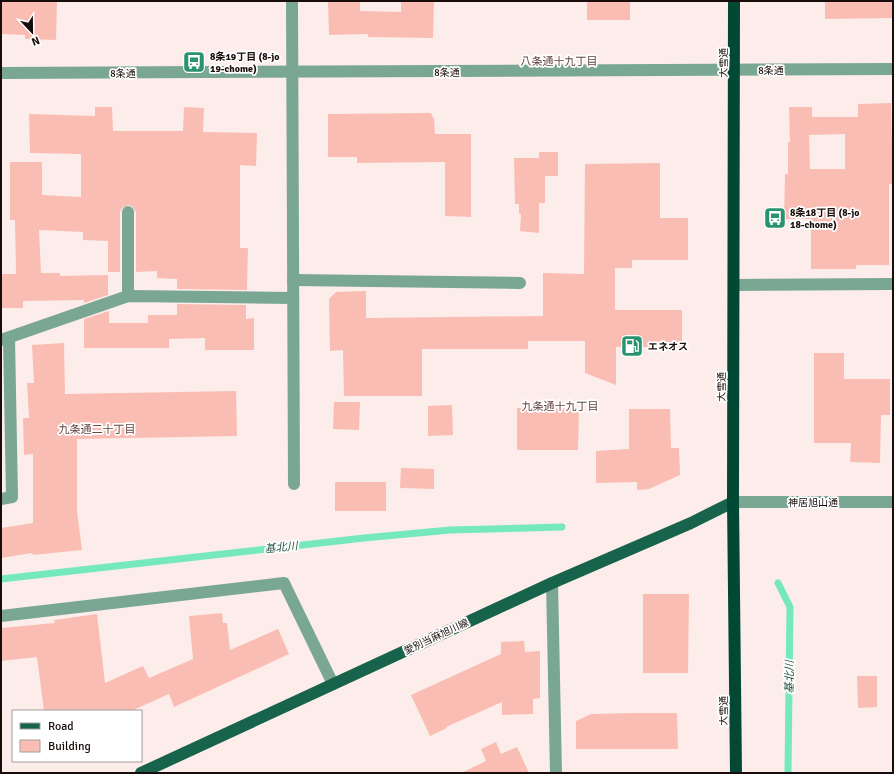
<svg xmlns="http://www.w3.org/2000/svg" width="894" height="774" font-family="Signika,'Noto Sans JP',sans-serif">
	<rect width="100%" height="100%" fill="#fcedea"/>
	<g fill="none" stroke-linecap="round" stroke-linejoin="round">
		<g stroke="#76e8be" stroke-width="7">
			<path d="M1,579L364,538L450,530L562,527"/>
			<path d="M778,583L790,607L788,773"/>
		</g>
	</g>
	<g fill="#fabdb3" fill-rule="evenodd">
		<path d="M1,1H57L56,40L25,39V35L1,34Z"/>
		<path d="M328,1H360V11L401,12V1H434L433,38L368,37V34L329,35Z"/>
		<rect x="587" y="1" width="43" height="19"/>
		<path d="M825,1H893V18L825,19Z"/>
		<path d="M891,103L893,184H889V265H856V269H811V219H784L785,174H788V142H790L789,107H812V117H858V104ZM845,134V169H810L809,135Z"/>
		<path d="M95,107H112L113,131H183L184,107L204,108L203,132L257,133L256,166L240,165V248H248L247,290L177,289V279L157,278V271L136,272V212L132,206L128,205L122,208L120,212V272H108V241L83,240V232L39,230L41,273H60V276L108,275V295L84,303V300L23,301V308H1V274H16L15,220H10V162H42V195L81,197V154L30,153L29,114L95,116Z"/>
		<path d="M431,113L434,119L435,134H471V217L445,216V162L357,163V157H328V114Z"/>
		<path d="M539,152H558V176H545V203H539V233L520,231L521,214H519V204H515L514,158H539Z"/>
		<path d="M660,163V218H688V260H632V268H615V310H682V347H616V385L585,373V341H528V349H422V396H344L343,350L330,351L329,299L336,292L366,291V318L543,316V273L584,274L585,164Z"/>
		<path d="M177,304L246,305V319L254,318V350H205V338L169,339V348H84V319L109,311V323H148V315H177Z"/>
		<path d="M64,343L65,394L236,391L237,436L77,439V511L82,550L33,555L32,553L1,558V528L33,523V454L24,455L23,418H29L27,383H34L32,345Z"/>
		<path d="M814,353H844V379H890V415H881L880,463L850,462L851,443H814Z"/>
		<path d="M334,402H360L359,430L333,429Z"/>
		<path d="M452,405L453,435L428,436V406Z"/>
		<path d="M517,408L579,409L578,450H517Z"/>
		<path d="M629,409H670L671,448H679L680,475L649,489L637,490V482L596,483V451L629,449Z"/>
		<path d="M401,468L434,469V489L400,488Z"/>
		<rect x="335" y="482" width="51" height="29"/>
		<path d="M643,594H689L688,673H643Z"/>
		<path d="M222,613L223,623H227L230,650L278,629L289,654L174,707L169,694L131,711H44L37,657L1,661V628L55,623L54,620L97,614L105,683L143,666L149,678L193,659L189,616Z"/>
		<path d="M524,641L525,652L540,651V698L533,699V714L502,715V702L446,727L447,728L430,736L411,695L501,654V642Z"/>
		<path d="M857,676H877V707L858,708Z"/>
		<path d="M636,713H677L678,749H576V721L591,714Z"/>
		<path d="M496,742L501,754L517,747L529,773H461L486,761L481,749Z"/>
	</g>
	<g fill="none" stroke-linecap="round" stroke-linejoin="round">
		<g stroke="#7aa694" stroke-width="12">
			<path d="M292,1L294,484"/>
			<path d="M1,73L893,69"/>
			<path d="M293,280L520,283"/>
			<path d="M734,285L893,284"/>
			<path d="M128,296V212"/>
			<path d="M1,340L128,296L293,298"/>
			<path d="M1,499L12,497L9,338"/>
			<path d="M733,502H893"/>
			<path d="M552,583L556,773"/>
			<path d="M1,616L284,583L333,684"/>
		</g>
		<path stroke="#18634c" stroke-width="12" d="M141,773L552,583L691,523L733,502"/>
		<path stroke="#024935" stroke-width="12" d="M734,1L733,502L736,773"/>
	</g>
	<defs>
		<g id="bus-square" transform="scale(1.15)"><rect x="-9" y="-9" width="18" height="18" rx="4" fill="#299371" stroke="#fff"/><path d="M-5-6H5V4H4V6H2V4H-2V6H-4V4H-5ZM-3.5-4V0h7V-4ZM-3.5 1.2v1.5H-2V1.2ZM2 1.2v1.5H3.5V1.2Z" fill="#fff"/></g>
		<g id="fuel-square" transform="scale(1.15)"><rect x="-9" y="-9" width="18" height="18" rx="4" fill="#299371" stroke="#fff"/><path d="M-5.5-6h7V0h2V4h1.3V-2.5L3-4.5l.8-.8L6-3V5H2.5V1h-1V6h-7ZM-4.2-4.7v3.2H.2V-4.7Z" fill="#fff"/></g>
	</defs>
	<g fill-rule="evenodd">
		<use href="#bus-square" x="194" y="62"/>
		<use href="#bus-square" x="775" y="218"/>
		<use href="#fuel-square" x="632" y="346"/>
	</g>
	<g text-anchor="middle" stroke-width="3.5" stroke-linejoin="round" paint-order="stroke">
		<g font-size="10" font-weight="bold" fill="#190d0b" stroke="#fff" text-anchor="start">
			<text x="210" y="60">8条19丁目 (8-jo<tspan x="210" dy="12">19-chome)</tspan></text>
			<text x="790" y="216">8条18丁目 (8-jo<tspan x="790" dy="12">18-chome)</tspan></text>
			<text x="648" y="350">エネオス</text>
		</g>
		<g font-size="10" fill="#190d0b" stroke="#fff">
			<text transform="translate(723 63) rotate(-90)" y="4">大雪通</text>
			<text x="771" y="74">8条通</text>
			<text x="447" y="76">8条通</text>
			<text x="123" y="77">8条通</text>
			<text transform="translate(721 387) rotate(-90)" y="4">大雪通</text>
			<text x="813" y="506">神居旭山通</text>
			<text transform="translate(436 636) rotate(-25)" y="4">愛別当麻旭川線</text>
			<text transform="translate(723 711) rotate(-90)" y="4">大雪通</text>
		</g>
		<g font-size="11" fill="#654742" stroke="#fff">
			<text x="559" y="65">八条通十九丁目</text>
			<text x="560" y="410">九条通十九丁目</text>
			<text x="97" y="433">九条通二十丁目</text>
		</g>
		<g font-size="11" font-style="italic" fill="#245442" stroke="#fff">
			<text transform="translate(281 547) rotate(-6)" y="4">基北川</text>
			<text transform="translate(789 677) rotate(-89)" y="4">基北川</text>
		</g>
	</g>
	<rect width="894" height="774" fill="none" stroke="#190d0b" stroke-width="4"/>
	<rect x="12" y="710" width="130" height="52" fill="#ffffff" stroke="#a39e9d"/>
	<rect x="20" y="723" width="20" height="6" fill="#18634c" stroke="#a39e9d"/>
	<text x="48" y="730" font-size="12" fill="#190d0b">Road</text>
	<rect x="20" y="740" width="20" height="12" fill="#fabdb3" stroke="#a39e9d"/>
	<text x="48" y="750" font-size="12" fill="#190d0b">Building</text>
	<g transform="translate(32 32) rotate(158)" stroke="#ffffff" stroke-width="3" paint-order="stroke">
	<path d="M0-3L7 15L0 10L-7 15Z" fill="#190d0b"/>
	<text y="-6" font-size="11" font-weight="bold" text-anchor="middle" fill="#190d0b">N</text>
	</g>
</svg>
